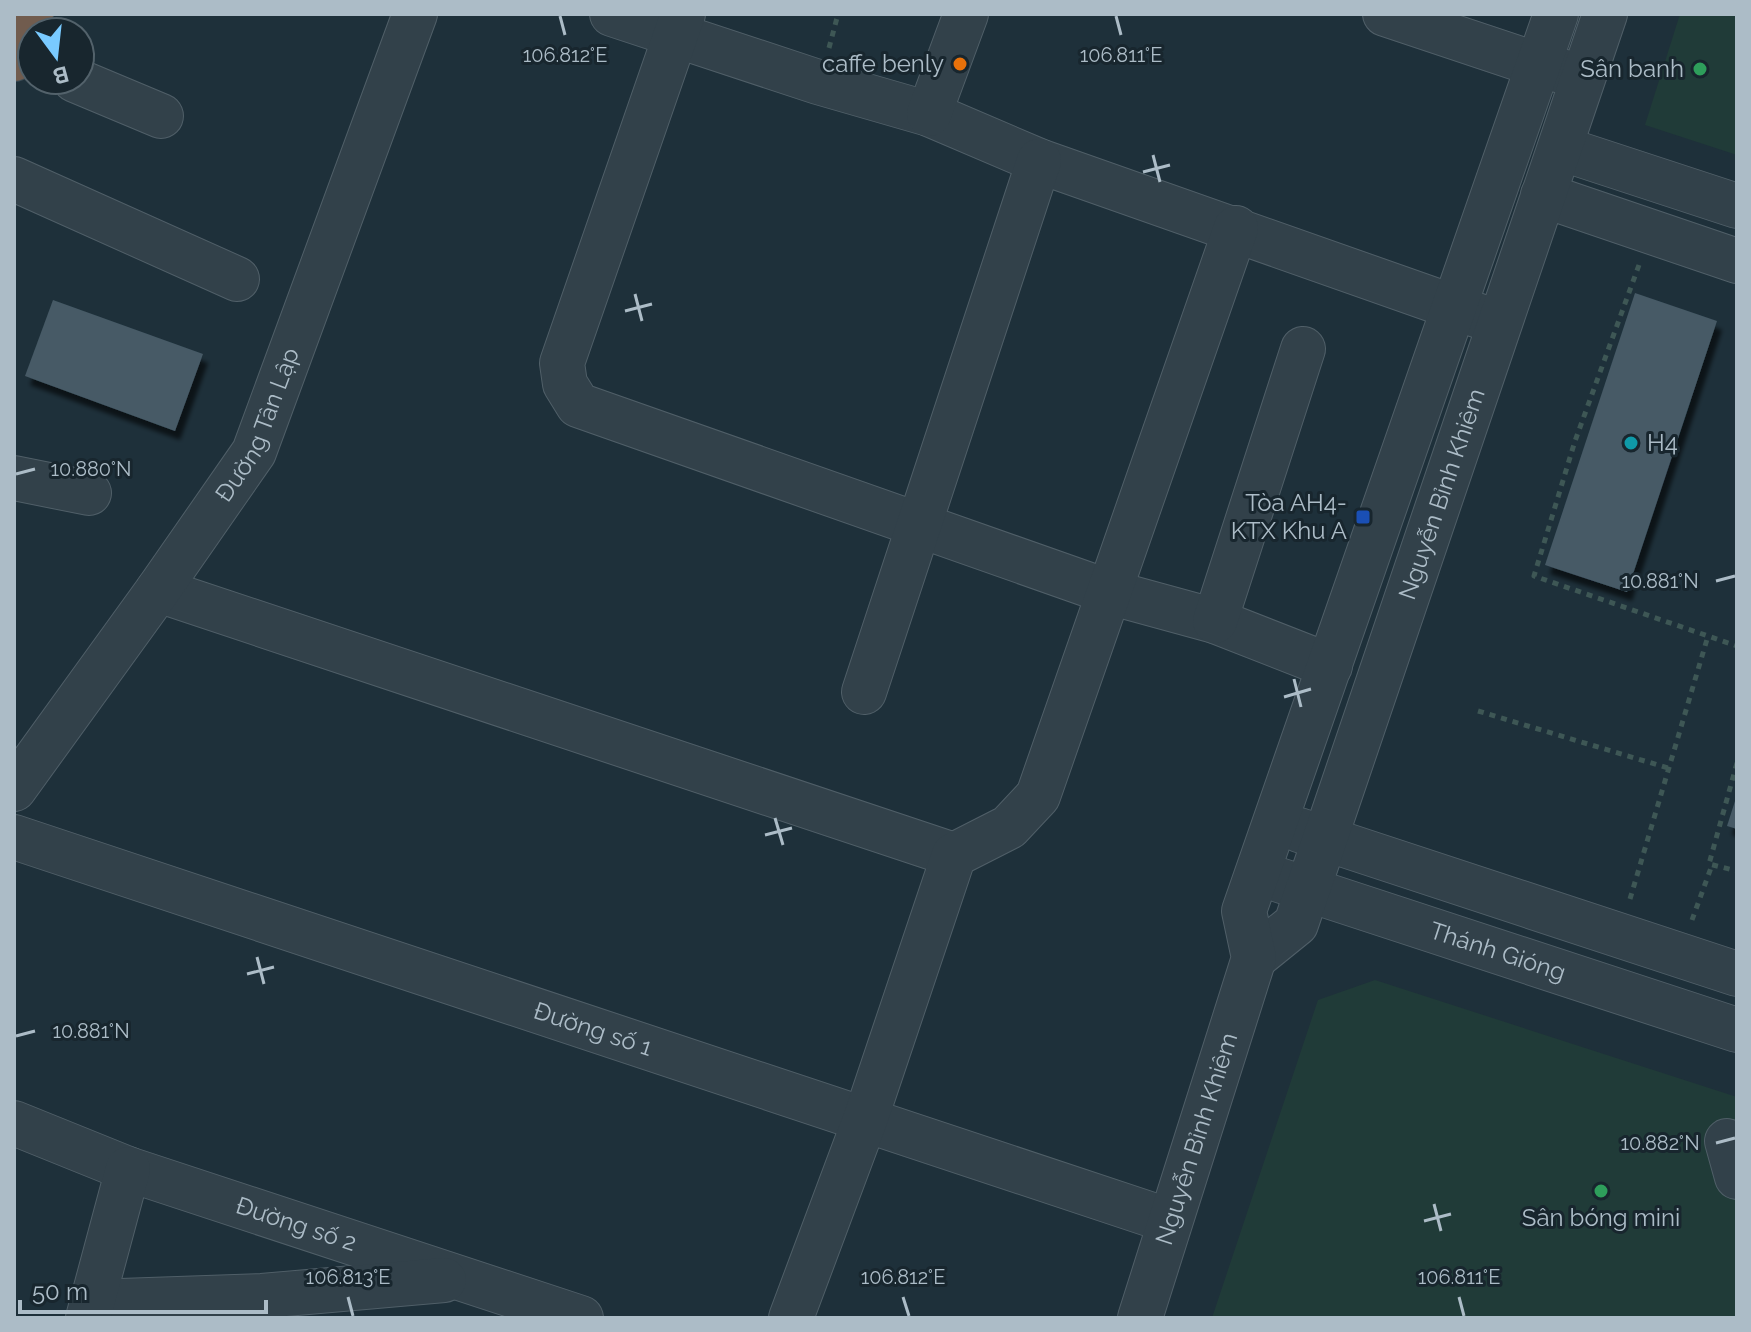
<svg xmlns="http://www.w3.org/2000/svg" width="1751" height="1332" font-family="Raleway,sans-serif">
	<defs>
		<filter id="shadow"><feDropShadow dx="5" dy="9" stdDeviation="2" flood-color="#0009"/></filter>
	</defs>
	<rect width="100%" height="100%" fill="#1e303a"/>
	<g fill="#203b38">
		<path d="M1680,14H1737V155L1645,125Z"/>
		<path d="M1375,980L1737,1097V1318H1212L1318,1000Z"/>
	</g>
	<g fill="#465a66" filter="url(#shadow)">
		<path d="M1635,293L1717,321L1627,592L1545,565Z"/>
		<path d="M53,300L203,354L175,431L25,376Z"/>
		<path d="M1736,798H1737V829L1727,826Z"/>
	</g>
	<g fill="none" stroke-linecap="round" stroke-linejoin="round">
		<g stroke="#505f68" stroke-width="46">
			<g id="minor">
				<path d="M612,14L818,82L929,114L1039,161L1482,317"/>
				<path d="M683,14L562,363L565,384L578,405L1109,592L1215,621L1330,666"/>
				<path d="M1385,14L1538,65L1565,72"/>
				<path d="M75,80L161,116"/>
				<path d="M929,114L966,14"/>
				<path d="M1560,148L1737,206"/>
				<path d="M14,179L237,279"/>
				<path d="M1543,195L1737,261"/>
				<path d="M14,478L89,493"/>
				<path d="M158,590L954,855"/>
				<path d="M1215,621L1303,349"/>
				<path d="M864,692L1039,161"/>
				<path id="s1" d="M14,789L158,590L254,452L415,14"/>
				<path d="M1299,830L1737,974"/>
				<path id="s2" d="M14,837L1170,1221"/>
				<path id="s3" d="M1279,880L1737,1030"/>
				<path id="s4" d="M1254,958L1296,924L1605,14"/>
				<path id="s5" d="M14,1123L128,1169L581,1318"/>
				<path d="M1727,1141L1737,1177"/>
				<path d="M92,1302L262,1296L444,1280"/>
				<path d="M88,1318L128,1169"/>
				<path d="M791,1318L865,1120L954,855L1009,827L1038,796L1236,228"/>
				<path id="s6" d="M1140,1318L1254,958L1244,911L1556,14"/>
			</g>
		</g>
		<g stroke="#3d4c55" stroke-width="46">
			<path id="highway" d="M14,59L31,14"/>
		</g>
		<g stroke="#3e5755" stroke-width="5" stroke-dasharray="6 6" stroke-linecap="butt">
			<path d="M829,48L838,14"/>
			<path d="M1639,265L1575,441L1534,576L1737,646"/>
			<path d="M1478,711L1668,768"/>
			<path d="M1737,763L1709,864L1737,871"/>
			<path d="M1630,899L1708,636"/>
			<path d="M1692,920L1712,865"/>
		</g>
		<use href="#minor" stroke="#32414a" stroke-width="44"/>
		<use href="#highway" stroke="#715c4e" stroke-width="44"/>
	</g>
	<path fill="none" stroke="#acbcc7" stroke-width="3" d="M560,16L565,35M1116,16L1121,35M1153,155L1160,182M1143,172L1170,165M635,294L642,321M625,311L652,304M16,474L35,469M1716,581L1735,576M1294,679L1301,707M1284,697L1311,689M775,818L783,845M765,835L792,828M257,957L264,984M247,974L274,967M16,1036L35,1031M1716,1143L1735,1138M1434,1204L1441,1231M1424,1221L1451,1214M348,1297L353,1316M903,1297L909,1316M1459,1297L1464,1316"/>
	<circle fill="#e8710a" stroke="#18262e" stroke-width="3" cx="960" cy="64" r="8"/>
	<g fill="#2e9e5b" stroke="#18262e" stroke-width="3">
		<circle cx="1700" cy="69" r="8"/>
		<circle cx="1601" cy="1191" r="8"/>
	</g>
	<circle fill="#0f9aa8" stroke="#18262e" stroke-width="3" cx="1631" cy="443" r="8"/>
	<rect fill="#1a4fb4" stroke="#18262e" stroke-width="3" x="1355" y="509" width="16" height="16" rx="4"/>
	<g text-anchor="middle" stroke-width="6" stroke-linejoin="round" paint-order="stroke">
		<g font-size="24" fill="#acbcc7" stroke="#18262e" text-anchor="end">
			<text x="944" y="72">caffe benly</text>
			<text x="1684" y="77">Sân banh</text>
			<text x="1647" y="451" text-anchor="start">H4</text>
			<text x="1347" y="511">Tòa AH4-<tspan x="1347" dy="28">KTX Khu A</tspan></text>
			<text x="1601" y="1226" text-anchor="middle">Sân bóng mini</text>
		</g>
		<g font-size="24" fill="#acbcc7" stroke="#18262e">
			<text dy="8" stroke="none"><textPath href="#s1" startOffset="440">Đường Tân Lập</textPath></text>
			<text dy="8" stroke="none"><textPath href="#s4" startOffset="508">Nguyễn Bỉnh Khiêm</textPath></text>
			<text dy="8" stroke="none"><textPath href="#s3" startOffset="230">Thánh Gióng</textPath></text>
			<text dy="8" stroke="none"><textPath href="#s2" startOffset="610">Đường số 1</textPath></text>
			<text dy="8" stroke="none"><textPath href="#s6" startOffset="188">Nguyễn Bỉnh Khiêm</textPath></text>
			<text dy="8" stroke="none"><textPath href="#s5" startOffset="300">Đường số 2</textPath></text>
		</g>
	</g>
	<g font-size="20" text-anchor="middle" fill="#acbcc7" stroke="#18262e" stroke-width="6" stroke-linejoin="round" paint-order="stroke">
		<text x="565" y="62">106.812°E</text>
		<text x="1121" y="62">106.811°E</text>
		<text x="91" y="476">10.880°N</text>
		<text x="1660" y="588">10.881°N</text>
		<text x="91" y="1038">10.881°N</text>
		<text x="1660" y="1150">10.882°N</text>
		<text x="348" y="1284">106.813°E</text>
		<text x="903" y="1284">106.812°E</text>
		<text x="1459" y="1284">106.811°E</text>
	</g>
	<rect width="1751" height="1332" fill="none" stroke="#acbcc7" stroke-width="32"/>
	<g transform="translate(56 56) rotate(165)"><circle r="38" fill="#18262e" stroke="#53626b" stroke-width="2"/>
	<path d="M0-6L14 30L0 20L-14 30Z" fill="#79caff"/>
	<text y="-12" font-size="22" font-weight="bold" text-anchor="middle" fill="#acbcc7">B</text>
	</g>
	<path d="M20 1300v12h246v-12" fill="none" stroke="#acbcc7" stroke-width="4"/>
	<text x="32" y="1300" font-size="24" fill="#acbcc7" stroke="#18262e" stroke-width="6" paint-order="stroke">50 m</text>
</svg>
